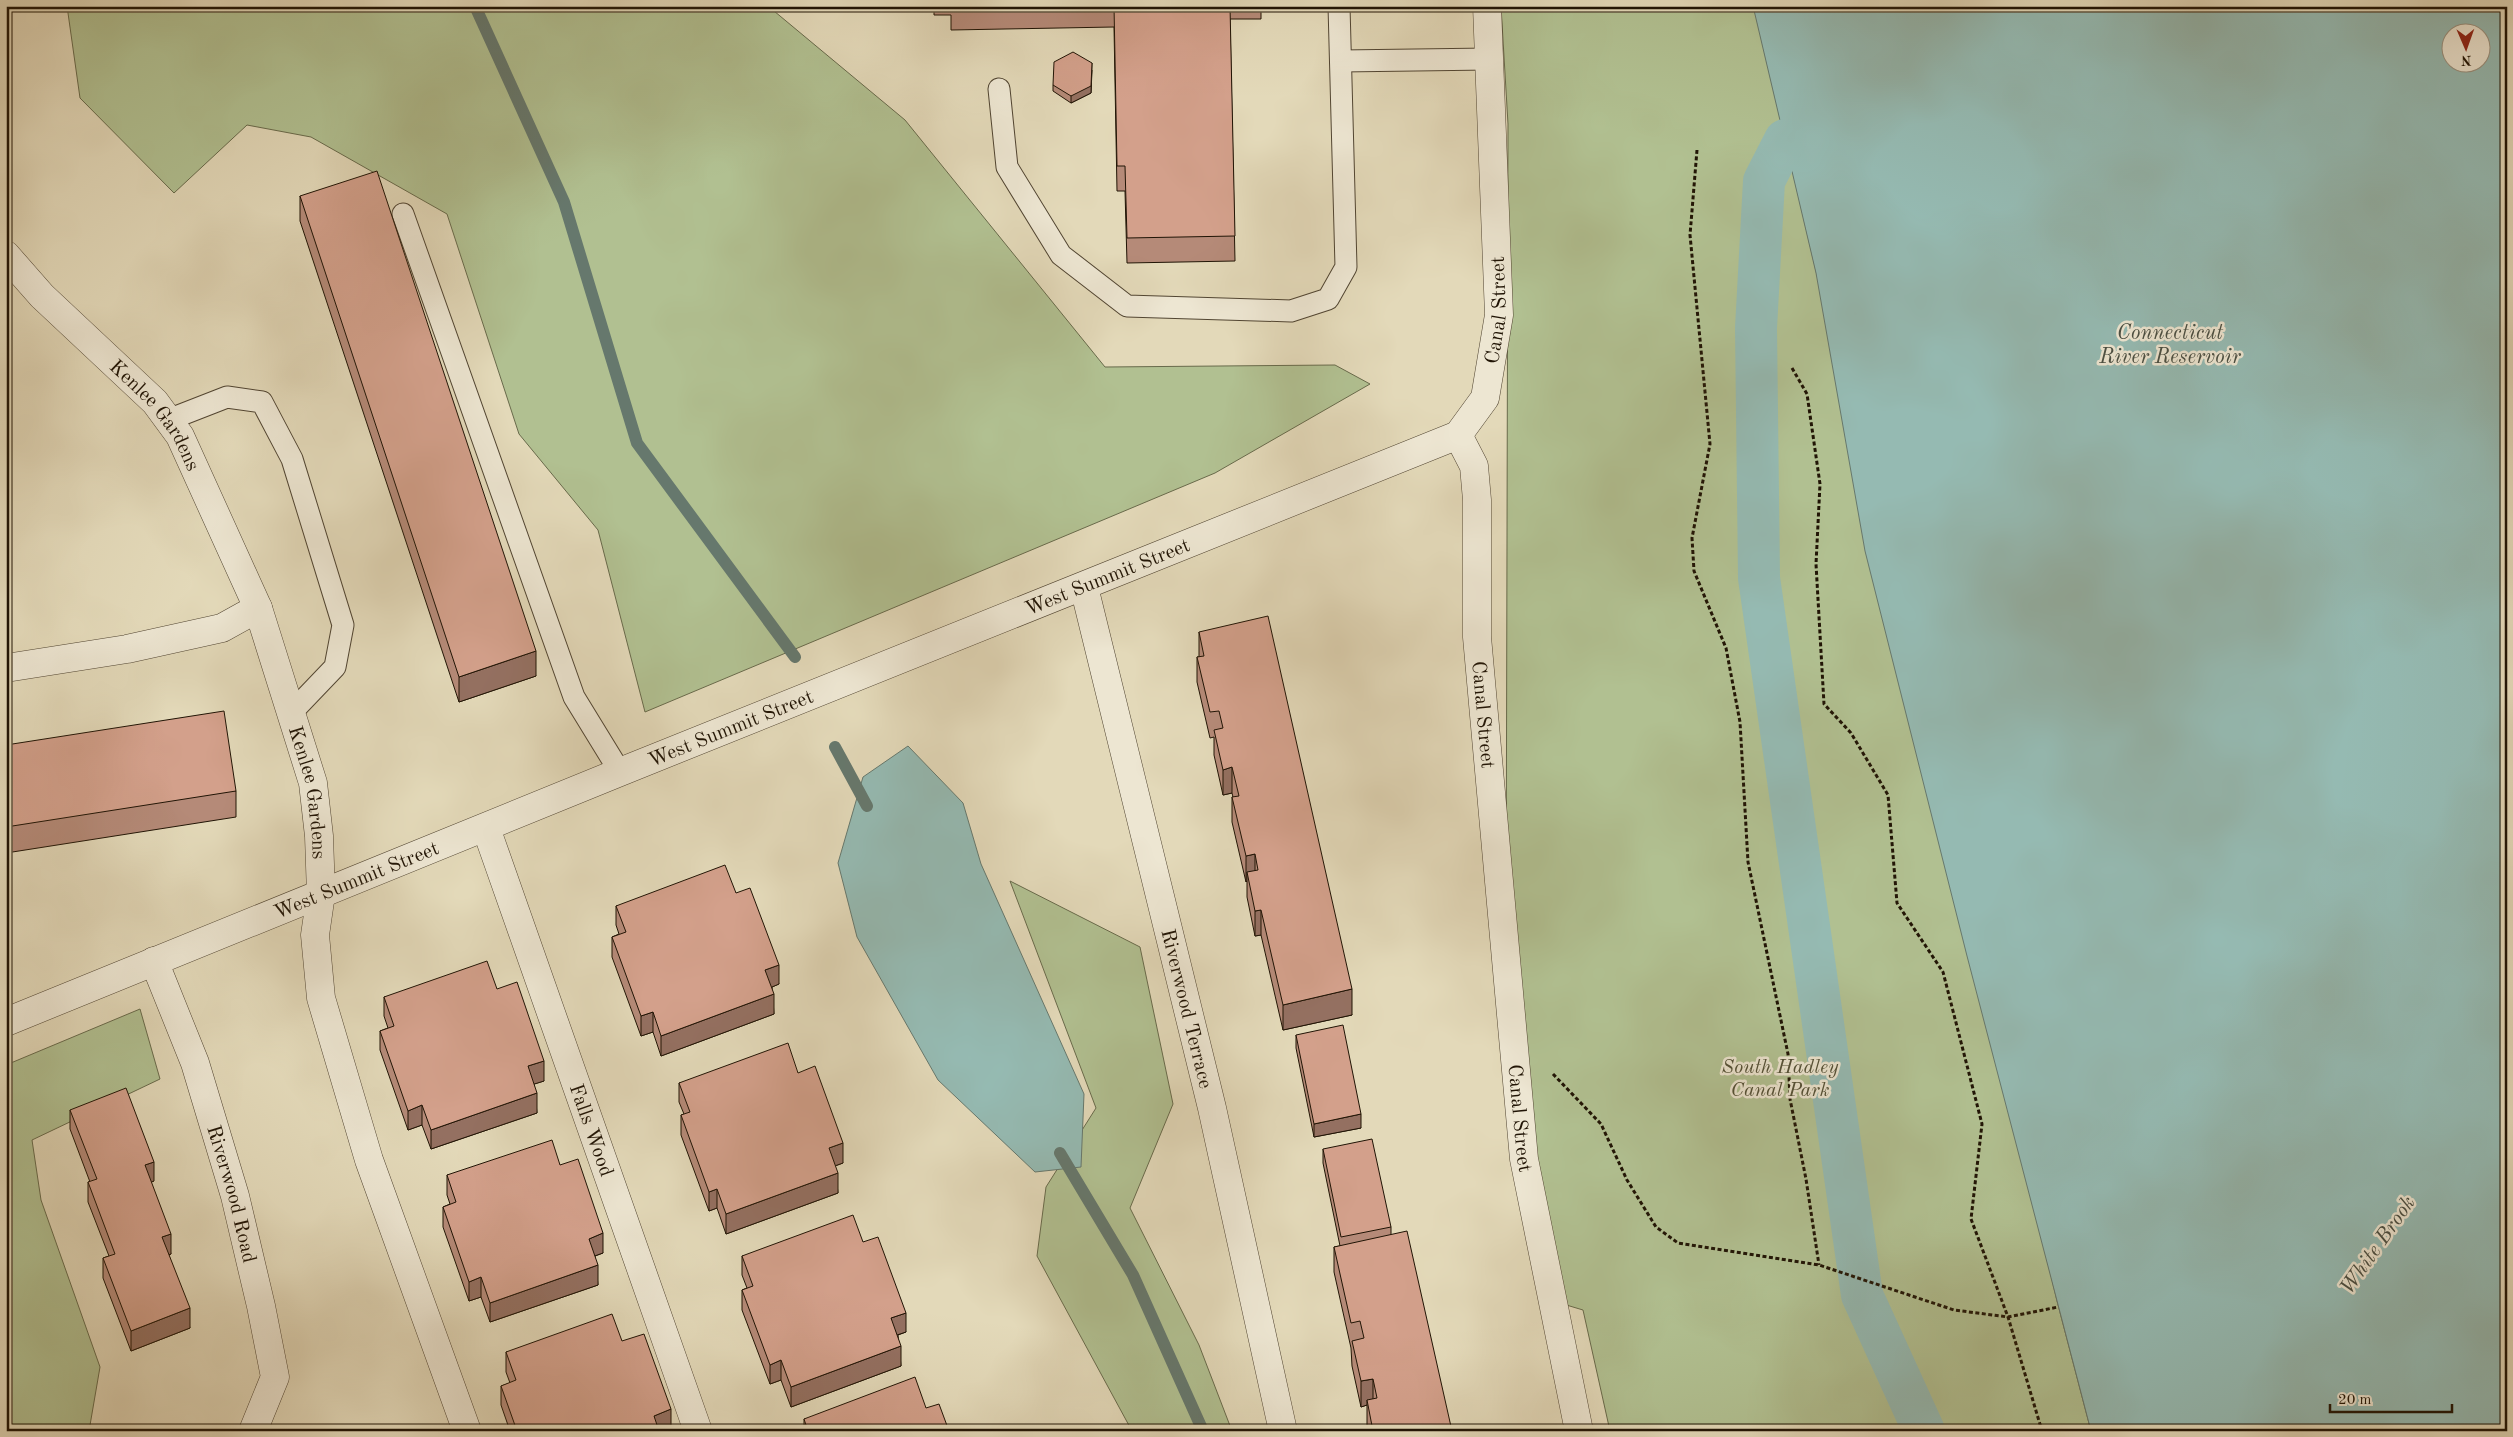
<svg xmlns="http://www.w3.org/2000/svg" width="2513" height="1437" font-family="'Old Standard TT',serif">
	<rect width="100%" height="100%" fill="#e3d9b9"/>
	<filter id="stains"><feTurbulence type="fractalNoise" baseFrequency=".004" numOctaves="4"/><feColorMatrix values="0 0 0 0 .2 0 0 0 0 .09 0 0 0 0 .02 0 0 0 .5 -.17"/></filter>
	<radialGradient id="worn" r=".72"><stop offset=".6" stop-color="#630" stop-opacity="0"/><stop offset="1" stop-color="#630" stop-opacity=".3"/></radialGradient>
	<g fill="#b1c091" stroke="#686a4b">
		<path d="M67,6H768L905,120L1105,367L1335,365L1370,384L1215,473L645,712L598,530L519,434L447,214L311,137L247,125L174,193L80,98Z"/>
		<path d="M1501,6H1754L2057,1301L2091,1431H1610L1583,1310L1553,1301L1506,960L1508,124Z"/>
		<path d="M1010,881L1140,947L1173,1104L1130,1208L1199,1345L1232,1431H1132L1037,1256L1046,1187L1096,1108Z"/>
		<path d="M140,1009L160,1079L32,1140L41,1200L100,1367L89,1431H6V1065Z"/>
	</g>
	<g fill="#95bab2" stroke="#66786d" fill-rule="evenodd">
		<path d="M1753,6H2507V1431H2091L1967,956L1865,551L1816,273ZM2450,32H2480V62H2450Z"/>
		<path d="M908,746L963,803L981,864L1084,1094L1081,1167L1035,1172L938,1080L857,937L838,863L863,777Z"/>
	</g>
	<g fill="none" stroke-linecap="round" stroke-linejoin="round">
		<g stroke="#66786d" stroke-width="12">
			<path d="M475,6L564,202L637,443L795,657"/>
			<path d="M835,747L867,806"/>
			<path d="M1060,1153L1133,1275L1203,1431"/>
		</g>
		<path stroke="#95bab2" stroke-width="42" d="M1785,140L1764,181L1756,328L1759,578L1862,1295L1924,1431"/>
		<g stroke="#514532" stroke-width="23">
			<g id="service">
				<path d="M1341,61L1489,59"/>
				<path d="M999,89L1007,167L1061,255L1127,306L1291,311L1328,299L1346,267L1339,6"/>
				<path d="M403,214L574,697L620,772"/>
				<path d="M168,420L227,397L262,402L292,459L343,625L335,667L291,713"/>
			</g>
		</g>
		<g stroke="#514532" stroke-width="29">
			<g id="minor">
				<path id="s1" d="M6,255L42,296L155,402L180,436L258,608L222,628L127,649L6,668"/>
				<path id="s2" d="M1458,435L1474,466L1477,500V637L1524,1159L1579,1431"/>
				<path id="s3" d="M1084,587L1212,1108L1283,1431"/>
				<path id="s4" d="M258,608L313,783L319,836L321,894L315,935L321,998L369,1160L467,1431"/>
				<path id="s5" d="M486,828L698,1431"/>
				<path id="s6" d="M154,961L195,1063L235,1196L261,1306L275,1377L253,1431"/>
			</g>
		</g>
		<g stroke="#514532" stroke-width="29">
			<g id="tertiary">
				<path id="s7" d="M6,1022L620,772L1458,435L1485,398L1499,315L1487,6"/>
			</g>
		</g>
		<g stroke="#201405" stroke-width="3" stroke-dasharray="4 2.5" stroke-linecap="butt">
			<path d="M1697,150L1690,235L1710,444L1692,538L1694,571L1726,648L1740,722L1748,862L1788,1054L1790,1099L1806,1179L1819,1265"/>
			<path d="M1792,368L1807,394L1820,484L1816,564L1824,704L1851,733L1888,795L1897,903L1943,972L1982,1124L1971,1219L2008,1317L2042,1431"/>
			<path d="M1553,1074L1601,1124L1627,1180L1656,1227L1678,1243L1819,1265L1954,1310L2008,1317L2058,1307"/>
		</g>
		<use href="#service" stroke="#ede6d2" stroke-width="21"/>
		<use href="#minor" stroke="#ede6d2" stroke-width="28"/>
		<use href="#tertiary" stroke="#ede6d2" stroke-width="28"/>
	</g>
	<g fill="#b58a78" stroke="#201405">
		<path d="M934,6H1261V19H1230L1235,261L1127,263L1125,191H1117L1114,27L951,30V15H934Z"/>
		<path d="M1092,70L1091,93L1071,103L1053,91V85Z"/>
		<path d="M300,196L536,676L459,702L300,221Z"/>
		<path d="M1199,632L1352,1015L1283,1030L1261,935L1255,936L1247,897V881L1246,882L1232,822V797H1233L1232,793L1223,795L1214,755V737L1210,738L1197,682V657H1199Z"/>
		<path d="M6,745L236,791V817L6,853Z"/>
		<path d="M736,893L779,984L772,987L774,1014L661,1056L653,1032L641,1036L612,957V937L619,934L616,925V906Z"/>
		<path d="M497,989L544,1081L534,1084L537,1113L431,1149L422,1125L408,1130L380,1050V1031L388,1028L384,1016V997Z"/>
		<path d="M1296,1035L1361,1128L1314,1137L1296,1048Z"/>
		<path d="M798,1073L843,1163L835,1166L838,1193L726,1234L717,1208L709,1211L681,1135V1115L684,1114L679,1102V1083Z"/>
		<path d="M70,1110L154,1181L151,1182L171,1254L169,1255L190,1328L131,1351L103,1278V1258L109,1256L88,1202V1182H90L70,1129Z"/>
		<path d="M1323,1149L1391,1227V1235L1452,1431H1368L1367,1425V1405L1361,1407L1352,1366L1351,1348L1334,1272V1247L1340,1246L1323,1163Z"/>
		<path d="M560,1165L603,1253L595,1256L598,1285L490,1322L481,1297L469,1301L443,1227V1207L450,1204L447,1195V1175Z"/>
		<path d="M863,1242L906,1332L898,1335L901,1366L791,1407L781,1380L770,1384L742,1310V1290L747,1288L742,1275V1256Z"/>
		<path d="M622,1341L671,1429L666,1431H510L501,1405V1386L510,1383L506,1372V1352Z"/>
		<path d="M926,1408L949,1431H804V1419Z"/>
	</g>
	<g fill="#947061" stroke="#201405">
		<path d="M1092,63L1091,93L1071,103V96Z"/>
		<path d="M536,651V676L459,702V677Z"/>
		<path d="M1232,767V793L1223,795V770Z"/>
		<path d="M1255,854V879L1247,872V881L1246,882V856Z"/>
		<path d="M1261,910V935L1255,936V911Z"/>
		<path d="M779,965V984L765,990V970Z"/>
		<path d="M1352,989V1015L1283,1030V1005Z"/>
		<path d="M774,994V1014L661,1056V1036Z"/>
		<path d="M653,1012V1032L641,1036V1016Z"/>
		<path d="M544,1061V1081L528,1086V1066Z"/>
		<path d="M537,1093V1113L431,1149V1130Z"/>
		<path d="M422,1105V1125L408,1130V1111Z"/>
		<path d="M1361,1114V1128L1314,1137V1124Z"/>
		<path d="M843,1143V1163L829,1168V1148Z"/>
		<path d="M154,1162V1181L145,1185V1165Z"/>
		<path d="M838,1173V1193L726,1234V1214Z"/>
		<path d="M717,1189V1208L709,1211V1192Z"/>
		<path d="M603,1233V1253L589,1258V1239Z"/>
		<path d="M171,1234V1254L162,1257V1237Z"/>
		<path d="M598,1265V1285L490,1322V1303Z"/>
		<path d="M481,1277V1297L469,1301V1282Z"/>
		<path d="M190,1308V1328L131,1351V1331Z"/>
		<path d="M906,1313V1332L891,1337V1318Z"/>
		<path d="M901,1346V1366L791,1407V1387Z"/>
		<path d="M781,1360V1380L770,1384V1365Z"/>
		<path d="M1373,1379V1404L1367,1400V1405L1361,1407V1381Z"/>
		<path d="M671,1409V1429L666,1431H654V1416Z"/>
	</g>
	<g fill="#d3a08b" stroke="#201405">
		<path d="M1114,6H1230L1235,236L1127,238L1125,166H1117Z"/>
		<path d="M1073,52L1092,63L1091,86L1071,96L1053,85L1054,62Z"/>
		<path d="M377,171L536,651L459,677L300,196Z"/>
		<path d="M1268,616L1352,989L1283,1005L1261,910L1255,911L1247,872L1258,870L1255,854L1246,856L1232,797L1239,796L1232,767L1223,770L1214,730L1223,728L1219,711L1210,712L1197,657L1204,656L1199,632Z"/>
		<path d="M224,711L236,791L6,827V745Z"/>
		<path d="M725,865L736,893L750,888L779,965L765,970L774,994L661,1036L653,1012L641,1016L612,937L626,932L616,906Z"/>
		<path d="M487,961L497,989L517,982L544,1061L528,1066L537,1093L431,1130L422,1105L408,1111L380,1031L394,1026L384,997Z"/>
		<path d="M1343,1025L1361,1114L1314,1124L1296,1035Z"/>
		<path d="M788,1043L798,1073L815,1066L843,1143L829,1148L838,1173L726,1214L717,1189L709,1192L681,1115L690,1112L679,1083Z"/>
		<path d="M126,1088L154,1162L145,1165L171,1234L162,1237L190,1308L131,1331L103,1258L115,1254L88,1182L97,1179L70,1110Z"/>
		<path d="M1372,1139L1391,1227L1341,1237L1323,1149Z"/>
		<path d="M552,1140L560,1165L578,1159L603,1233L589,1239L598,1265L490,1303L481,1277L469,1282L443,1207L456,1202L447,1175Z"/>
		<path d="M853,1215L863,1242L878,1237L906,1313L891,1318L901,1346L791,1387L781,1360L770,1365L742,1290L753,1286L742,1256Z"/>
		<path d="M1407,1231L1452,1431H1373L1367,1400L1377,1398L1373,1379L1361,1381L1352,1341L1364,1338L1360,1321L1351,1323L1334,1247Z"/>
		<path d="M612,1314L622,1341L644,1334L671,1409L654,1416L659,1431H517L501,1386L516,1380L506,1352Z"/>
		<path d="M915,1377L926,1408L939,1404L949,1431H808L804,1419Z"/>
	</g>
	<g text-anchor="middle" stroke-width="5" stroke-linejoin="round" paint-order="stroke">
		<g font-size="20" fill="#201405" stroke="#ede6d2">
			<text dy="7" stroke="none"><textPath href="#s7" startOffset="1701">Canal Street</textPath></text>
			<text dy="7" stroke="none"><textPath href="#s1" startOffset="220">Kenlee Gardens</textPath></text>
			<text dy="7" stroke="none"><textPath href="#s7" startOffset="1188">West Summit Street</textPath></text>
			<text dy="7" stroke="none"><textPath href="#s2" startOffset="284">Canal Street</textPath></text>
			<text dy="7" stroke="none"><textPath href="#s7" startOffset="782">West Summit Street</textPath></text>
			<text dy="7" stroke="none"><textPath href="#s4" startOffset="192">Kenlee Gardens</textPath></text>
			<text dy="7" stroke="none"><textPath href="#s7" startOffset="378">West Summit Street</textPath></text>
			<text dy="7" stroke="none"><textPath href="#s3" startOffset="434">Riverwood Terrace</textPath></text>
			<text dy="7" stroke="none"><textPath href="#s2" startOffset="689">Canal Street</textPath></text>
			<text dy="7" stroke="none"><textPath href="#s5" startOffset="320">Falls Wood</textPath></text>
			<text dy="7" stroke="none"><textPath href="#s6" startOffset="246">Riverwood Road</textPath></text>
		</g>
		<g font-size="20" font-style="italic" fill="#535036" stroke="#ede6d2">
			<text x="1780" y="1073">South Hadley<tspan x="1780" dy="23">Canal Park</tspan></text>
		</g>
		<g font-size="21" font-style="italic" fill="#494e42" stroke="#ede6d2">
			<text x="2170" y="339">Connecticut<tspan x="2170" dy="24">River Reservoir</tspan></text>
			<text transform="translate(2377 1245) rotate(-55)" y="7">White Brook</text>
		</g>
	</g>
	<rect width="2513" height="1437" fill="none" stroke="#e3d9b9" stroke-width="25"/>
	<rect x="8" y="8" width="2498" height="1422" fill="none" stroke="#201405" stroke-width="2.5"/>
	<rect x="12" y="12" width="2488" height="1412" fill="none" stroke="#201405"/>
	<g transform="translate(2466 48) rotate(178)"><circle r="24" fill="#ede6d2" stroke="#9b9280"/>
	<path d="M0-4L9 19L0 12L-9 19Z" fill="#8f2418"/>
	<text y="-8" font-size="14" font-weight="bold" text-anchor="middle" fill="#201405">N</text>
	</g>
	<path d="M2330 1404v8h122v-8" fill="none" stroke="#201405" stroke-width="2.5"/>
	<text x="2338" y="1404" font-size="15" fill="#201405" stroke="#ede6d2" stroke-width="4" paint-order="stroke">20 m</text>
	<rect width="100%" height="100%" filter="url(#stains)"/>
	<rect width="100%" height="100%" fill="url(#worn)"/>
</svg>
